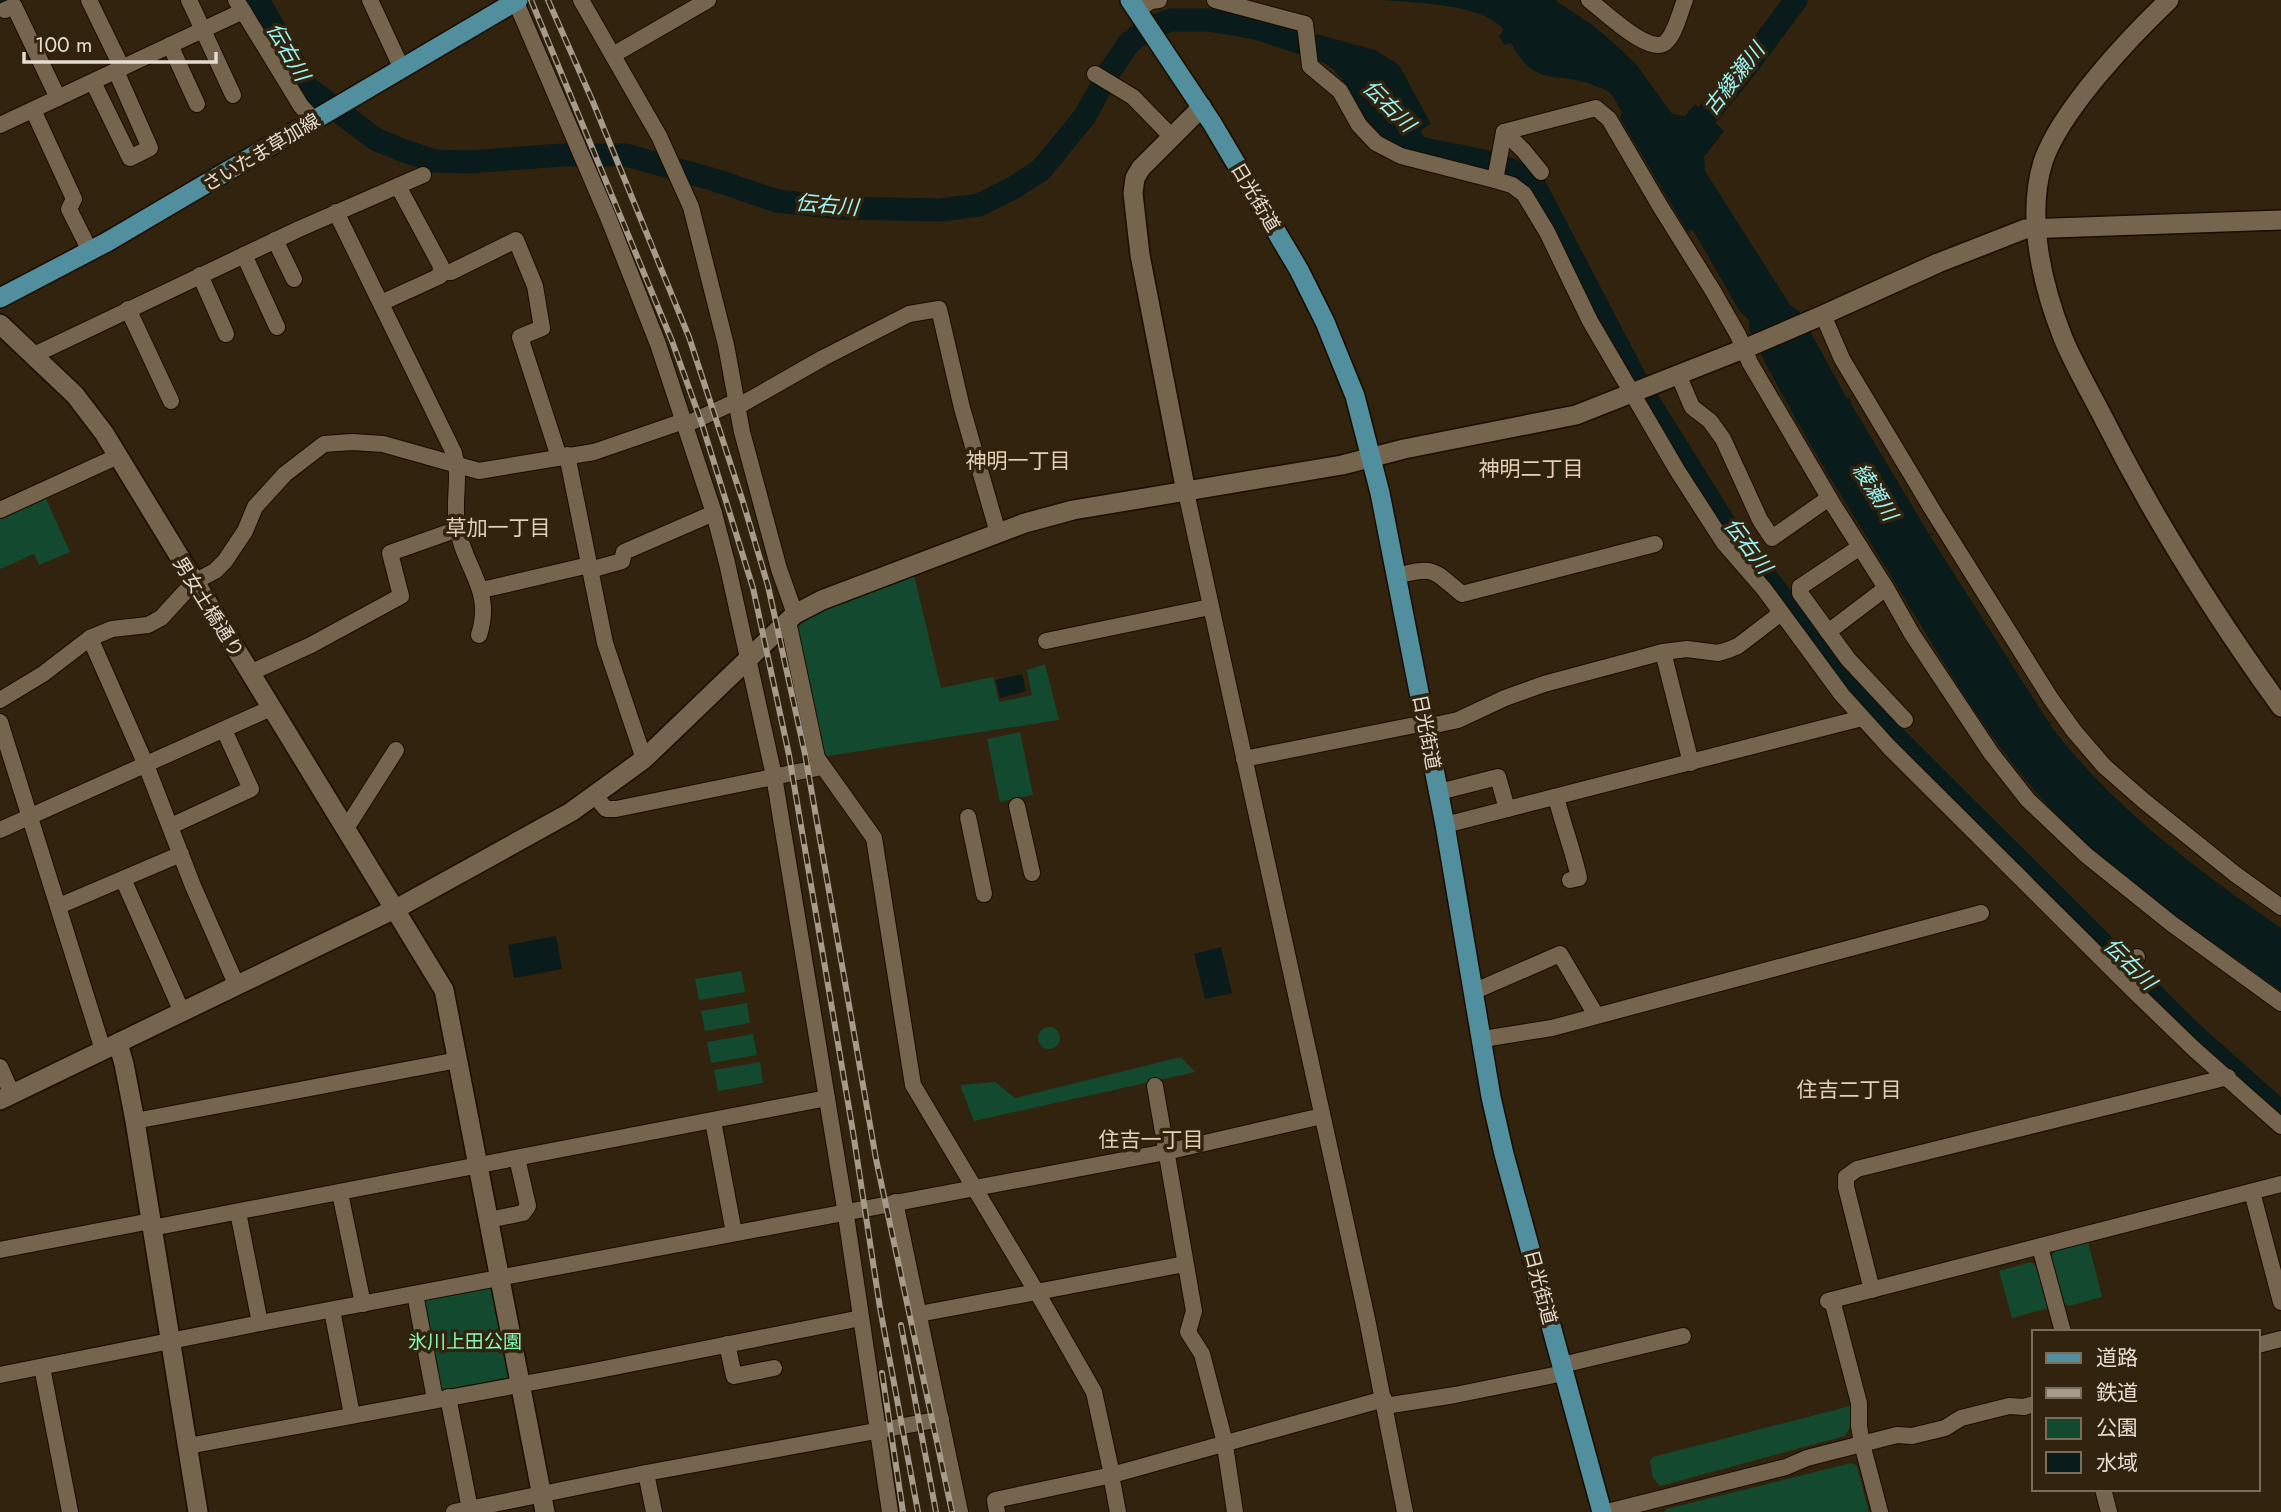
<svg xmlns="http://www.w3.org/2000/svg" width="2281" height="1512" font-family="Jost,'Noto Sans JP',sans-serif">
	<rect width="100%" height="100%" fill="#31230e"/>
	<g fill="#134a2f">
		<path d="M46,499L70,552L39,565L34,554L0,569V519Z"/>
		<path d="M914,575L941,688L993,677L999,702L1032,695L1027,670L1045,664L1059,720L821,757L797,627L816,613Z"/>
		<path d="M1020,732L1033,795L1000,802L987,739Z"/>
		<path d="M741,971L745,992L699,1000L695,979Z"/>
		<path d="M747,1003L750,1023L705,1031L701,1011Z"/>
		<circle cx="1049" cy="1038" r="11"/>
		<path d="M753,1034L757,1055L711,1063L707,1042Z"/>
		<path d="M1181,1057L1195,1072L974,1121L960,1085L995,1082L1015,1098Z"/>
		<path d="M760,1062L763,1083L718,1091L714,1070Z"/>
		<path d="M2088,1242L2102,1297L2068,1306L2061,1300L2051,1257L2056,1250Z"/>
		<path d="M2031,1262L2037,1267L2049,1308L2012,1318L1999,1271Z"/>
		<path d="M490,1285L510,1380L442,1392L439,1390L422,1299Z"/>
		<path d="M1850,1406V1427L1845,1436L1660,1486L1653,1478L1650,1461L1653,1457Z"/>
		<path d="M1851,1463L1857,1466L1869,1512H1664L1666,1509Z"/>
	</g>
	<g fill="#091b1b">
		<path d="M1382,0H1555L1591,24L1616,45L1636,64L1672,114L1685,116L1695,104L1724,131L1704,157L1705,171L1790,305L1799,311L1846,397L1851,400L1850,402L1929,534H1934L1930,536L2049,723L2052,721L2050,725C2112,807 2197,870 2281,928V991C2203,935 2120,881 2053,811C1989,743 1942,660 1894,581C1843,498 1790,417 1749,329V320L1739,310L1693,230L1687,231L1620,118L1622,112C1618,106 1615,98 1610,93C1606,89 1600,88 1595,86C1555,69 1536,90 1511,43L1504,45L1499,36L1504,30C1482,3 1415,3 1382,0Z"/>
		<path d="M1316,34L1375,50L1399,65L1431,124L1422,129L1421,133L1424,137C1461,146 1514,150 1542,175L1647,376L1654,392L1660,398L1733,515L1876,702L2198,1023L2281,1097V1118L2197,1043L1865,713L1728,535L1679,462L1606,337L1534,194L1523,182L1507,176C1476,168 1401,154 1380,135C1353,111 1350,72 1316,59Z"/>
		<path d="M1022,674L1026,691L1000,698L996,680Z"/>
		<path d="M556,936L562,969L514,978L508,945Z"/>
		<path d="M1221,947L1232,993L1205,999L1194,954Z"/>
	</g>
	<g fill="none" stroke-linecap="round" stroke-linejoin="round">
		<path stroke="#091b1b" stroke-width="3.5" d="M0,3L6,0"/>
		<g stroke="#091b1b" stroke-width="23">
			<path d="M258,0L308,88L375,139L404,151L435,161L468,162L563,155H626L715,180L777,201L840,208L940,210L979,205L1013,188L1041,170L1085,116L1108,74L1129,43L1147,29L1171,20H1208L1256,28L1329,52"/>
			<path d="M1688,138L1740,75L1796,0"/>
		</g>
		<g stroke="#190c00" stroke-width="18">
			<g id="minor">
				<path d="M89,0L122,68"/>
				<path d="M189,0L233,95"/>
				<path d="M370,0L402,69"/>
				<path d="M515,0L608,217L658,344L714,513L727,563L774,776L844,1202L890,1512"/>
				<path d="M581,0L659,136L691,207L726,345L742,432L779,569L795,614"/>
				<path d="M1215,0L1305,24L1310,66L1340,91L1359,125L1376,143L1401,156L1495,180L1512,185L1524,194L1547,232L1590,321L1677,470L1724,543L1764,589L1842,695L1889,747L2134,991L2194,1049L2281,1126"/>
				<path d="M1589,0C1603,10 1652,59 1667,41C1676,31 1680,12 1685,0"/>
				<path d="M5,10L14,6L58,98"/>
				<path d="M1137,10L1151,1L1159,0"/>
				<path d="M243,11L301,106L314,120"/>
				<path d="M170,45L197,104"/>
				<path d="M613,55L708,0"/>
				<path d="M1095,74L1133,97L1171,136"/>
				<path d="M93,82L130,158L150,148L116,71"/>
				<path d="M33,110L74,199L69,209L90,251"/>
				<path d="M0,125L243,11L236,0"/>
				<path d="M1504,132L1523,150L1541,172"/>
				<path d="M1495,180L1504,132L1596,108L1609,119L1660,206L1713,291L1738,335L1750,363L1834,506L1886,588L1912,634L1991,753L2028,800L2086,855L2172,924L2281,1003"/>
				<path d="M336,212L454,453C461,477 453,501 457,525C463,568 494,588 479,635"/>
				<path d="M275,240L294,279"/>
				<path d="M244,255L277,327"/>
				<path d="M441,272H451L516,240L535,286L542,328L520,337L559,457"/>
				<path d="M200,275L226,334"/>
				<path d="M381,303L440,276L441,266L398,186"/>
				<path d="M128,309L171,401"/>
				<path d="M1823,315L1842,359L1935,514L2051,699L2074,731L2104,766L2144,801L2235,874L2281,907"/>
				<path d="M34,355L299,229L423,175"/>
				<path d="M1678,374L1692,407L1710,421L1723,439L1760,520L1772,538L1829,498"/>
				<path d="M737,407L823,358L909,314L939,309L962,408L998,533"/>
				<path d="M685,425L737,401"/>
				<path d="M567,455L605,643L644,759"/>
				<path d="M1186,492L1367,1319L1405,1512"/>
				<path d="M0,510L118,456"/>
				<path d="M1860,547L1800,587V593L1848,659L1905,720"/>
				<path d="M590,570L622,561L624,552L714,513"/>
				<path d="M1396,576C1436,566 1431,569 1462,594L1655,544"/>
				<path d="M482,590L589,565"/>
				<path d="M788,621L817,758L874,838L913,1085L1042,1301L1094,1392L1112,1475"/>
				<path d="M1828,632L1886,588"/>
				<path d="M90,638L146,765L193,886L237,986"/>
				<path d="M1046,641L1210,607"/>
				<path d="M1663,652L1691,763"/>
				<path d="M250,673L311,645L401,596L390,553L458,529"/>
				<path d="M0,700L43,674L90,638L112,629L148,625L161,618L194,582L215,571L225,561L245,531L255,507L285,474L324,444L352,442L383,444L479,471L594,452L684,421"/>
				<path d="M0,722L103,1050"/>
				<path d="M1426,727L1458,720L1505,698L1544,684L1663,652L1687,649L1718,653L1728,650L1738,646L1781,613"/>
				<path d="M1244,759L1425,723"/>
				<path d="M1439,792L1498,777L1507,809"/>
				<path d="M596,797L606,809H616L822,767"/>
				<path d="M1556,797C1563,825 1573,850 1579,878L1570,880"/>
				<path d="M1017,806L1032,873"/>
				<path d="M968,817L984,894"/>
				<path d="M1445,825L1862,718"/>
				<path d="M171,826L251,789L224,730"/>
				<path d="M0,830L271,708"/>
				<path d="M345,830L396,750"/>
				<path d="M123,879L182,1012"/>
				<path d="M59,906L181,854"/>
				<path d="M2118,975L2137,957"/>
				<path d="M1475,991L1560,954L1596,1015"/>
				<path d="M1483,1039L1552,1028L1981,913"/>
				<path d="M0,1067L12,1094"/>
				<path d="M1155,1086L1194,1311L1188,1332L1202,1354L1224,1439L1235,1512"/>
				<path d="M135,1121L458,1060"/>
				<path d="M713,1121L734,1233"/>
				<path d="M2252,1192L2281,1302"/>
				<path d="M340,1193L363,1304"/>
				<path d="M895,1202L960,1512"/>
				<path d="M238,1212L260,1323"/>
				<path d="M489,1220L523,1213L528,1206L517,1158"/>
				<path d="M152,1228L827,1098"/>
				<path d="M2040,1247L2063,1332"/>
				<path d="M0,1250L151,1221"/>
				<path d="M1872,1290L1846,1187V1177L1857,1169L2228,1077"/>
				<path d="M415,1294L435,1399"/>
				<path d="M1832,1300L1859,1403V1426L1862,1444L1880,1512"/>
				<path d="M1828,1301L2281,1184"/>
				<path d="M332,1310L352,1415"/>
				<path d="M919,1314L1185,1264"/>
				<path d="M727,1344L734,1376L774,1368"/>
				<path d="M2258,1345L2281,1339"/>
				<path d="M1562,1365L1683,1336"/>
				<path d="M42,1367L70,1512"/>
				<path d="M0,1375L260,1323L1166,1152L1322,1116"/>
				<path d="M448,1397L470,1509"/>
				<path d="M1385,1406L1455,1395L1564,1373"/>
				<path d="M188,1446L594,1371L861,1318"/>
				<path d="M646,1473L654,1512"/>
				<path d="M1111,1475L1118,1512"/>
				<path d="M2103,1489L2109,1512"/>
				<path d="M454,1512L646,1473L941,1419"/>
				<path d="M997,1512L995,1500L1112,1475L1384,1399"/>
				<path d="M1607,1512L1786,1467L1807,1458L1897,1435L1912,1436L1945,1428L1961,1418L2009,1406L2024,1407L2034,1404"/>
			</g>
		</g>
		<g stroke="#190c00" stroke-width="22">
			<g id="tertiary">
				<path d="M2169,0C2130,37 2060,111 2043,162C2026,217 2042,285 2063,338C2075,367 2092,395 2106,423C2156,522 2216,617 2281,707"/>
				<path d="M0,324L75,395L104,433L444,990L545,1512"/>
				<path d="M1186,492L1140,255L1133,193L1135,178L1141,168L1202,107"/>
				<path d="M118,1043L124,1064L135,1121L198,1512"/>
				<path d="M0,1100L403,905L571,812L644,759L795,614L822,600L1025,523L1073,510L1342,465L1404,449L1576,415L1751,346L1823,315L1938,263L2025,229L2281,220"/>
			</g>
		</g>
		<g stroke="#190c00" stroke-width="22">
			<g id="primary">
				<path d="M1130,0L1212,123L1299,270L1325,322L1355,396L1380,493L1445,825L1491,1097L1504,1154L1602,1512"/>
				<path d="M0,298L107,242L518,0"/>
			</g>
		</g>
		<use href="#minor" stroke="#76654e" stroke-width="16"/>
		<use href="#tertiary" stroke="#76654e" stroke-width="19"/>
		<use href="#primary" stroke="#518e9e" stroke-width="19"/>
		<g stroke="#a69b8b" stroke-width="6">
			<g id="rail">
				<path d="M531,0L672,341L702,424L753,588L789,755L853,1132L880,1308L918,1512"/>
				<path d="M548,0L593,102L689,337L743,502L768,586L805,754L876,1159L952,1512"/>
				<path d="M901,1325L936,1512"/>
				<path d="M882,1373L903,1512"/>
			</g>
		</g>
		<use href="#rail" stroke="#31230e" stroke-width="3.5" stroke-dasharray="10" stroke-linecap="butt"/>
	</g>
	<g text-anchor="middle" stroke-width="7" stroke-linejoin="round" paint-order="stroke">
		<g font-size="19" fill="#e6ddd0" stroke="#31230e">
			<text transform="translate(261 152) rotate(-31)" y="7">さいたま草加線</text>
			<text transform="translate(1256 197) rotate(59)" y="7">日光街道</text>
			<text transform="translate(209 607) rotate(58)" y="7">男女土橋通り</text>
			<text transform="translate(1427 732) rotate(79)" y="7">日光街道</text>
			<text transform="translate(1541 1287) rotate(75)" y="7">日光街道</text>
		</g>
		<g font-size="19" fill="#81fdba" stroke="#31230e">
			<text x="465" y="1348">氷川上田公園</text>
		</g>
		<g font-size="21" font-style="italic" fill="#9af5f8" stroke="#31230e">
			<text transform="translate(288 52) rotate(60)" y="7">伝右川</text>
			<text transform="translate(1734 79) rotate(-52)" y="7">古綾瀬川</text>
			<text transform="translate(1389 106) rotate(45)" y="7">伝右川</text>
			<text transform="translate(827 205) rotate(5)" y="7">伝右川</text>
			<text transform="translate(1875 492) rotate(58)" y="7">綾瀬川</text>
			<text transform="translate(1748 546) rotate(53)" y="7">伝右川</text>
			<text transform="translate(2130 964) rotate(45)" y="7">伝右川</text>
		</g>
		<g font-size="21" fill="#e4d1b8" stroke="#31230e">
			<text x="1018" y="468">神明一丁目</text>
			<text x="1531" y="476">神明二丁目</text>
			<text x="498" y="535">草加一丁目</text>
			<text x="1849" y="1097">住吉二丁目</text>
			<text x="1151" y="1147">住吉一丁目</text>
		</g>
	</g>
	<rect x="2032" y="1330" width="228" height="161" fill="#31230e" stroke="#796d5c" stroke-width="2"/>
	<rect x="2046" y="1353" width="35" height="10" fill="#518e9e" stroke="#796d5c" stroke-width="2"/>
	<text x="2096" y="1365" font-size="21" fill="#e6ddd0">道路</text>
	<rect x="2046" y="1388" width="35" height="10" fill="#a69b8b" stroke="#796d5c" stroke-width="2"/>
	<text x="2096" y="1400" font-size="21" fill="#e6ddd0">鉄道</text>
	<rect x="2046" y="1418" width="35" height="21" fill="#134a2f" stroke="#796d5c" stroke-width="2"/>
	<text x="2096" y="1435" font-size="21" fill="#e6ddd0">公園</text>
	<rect x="2046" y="1452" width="35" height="21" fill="#091b1b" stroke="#796d5c" stroke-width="2"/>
	<text x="2096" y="1470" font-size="21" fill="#e6ddd0">水域</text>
	<path d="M24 52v10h192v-10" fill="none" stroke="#e6ddd0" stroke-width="3.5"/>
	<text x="35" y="52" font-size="21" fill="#e6ddd0" stroke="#31230e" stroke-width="5" paint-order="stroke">100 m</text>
</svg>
